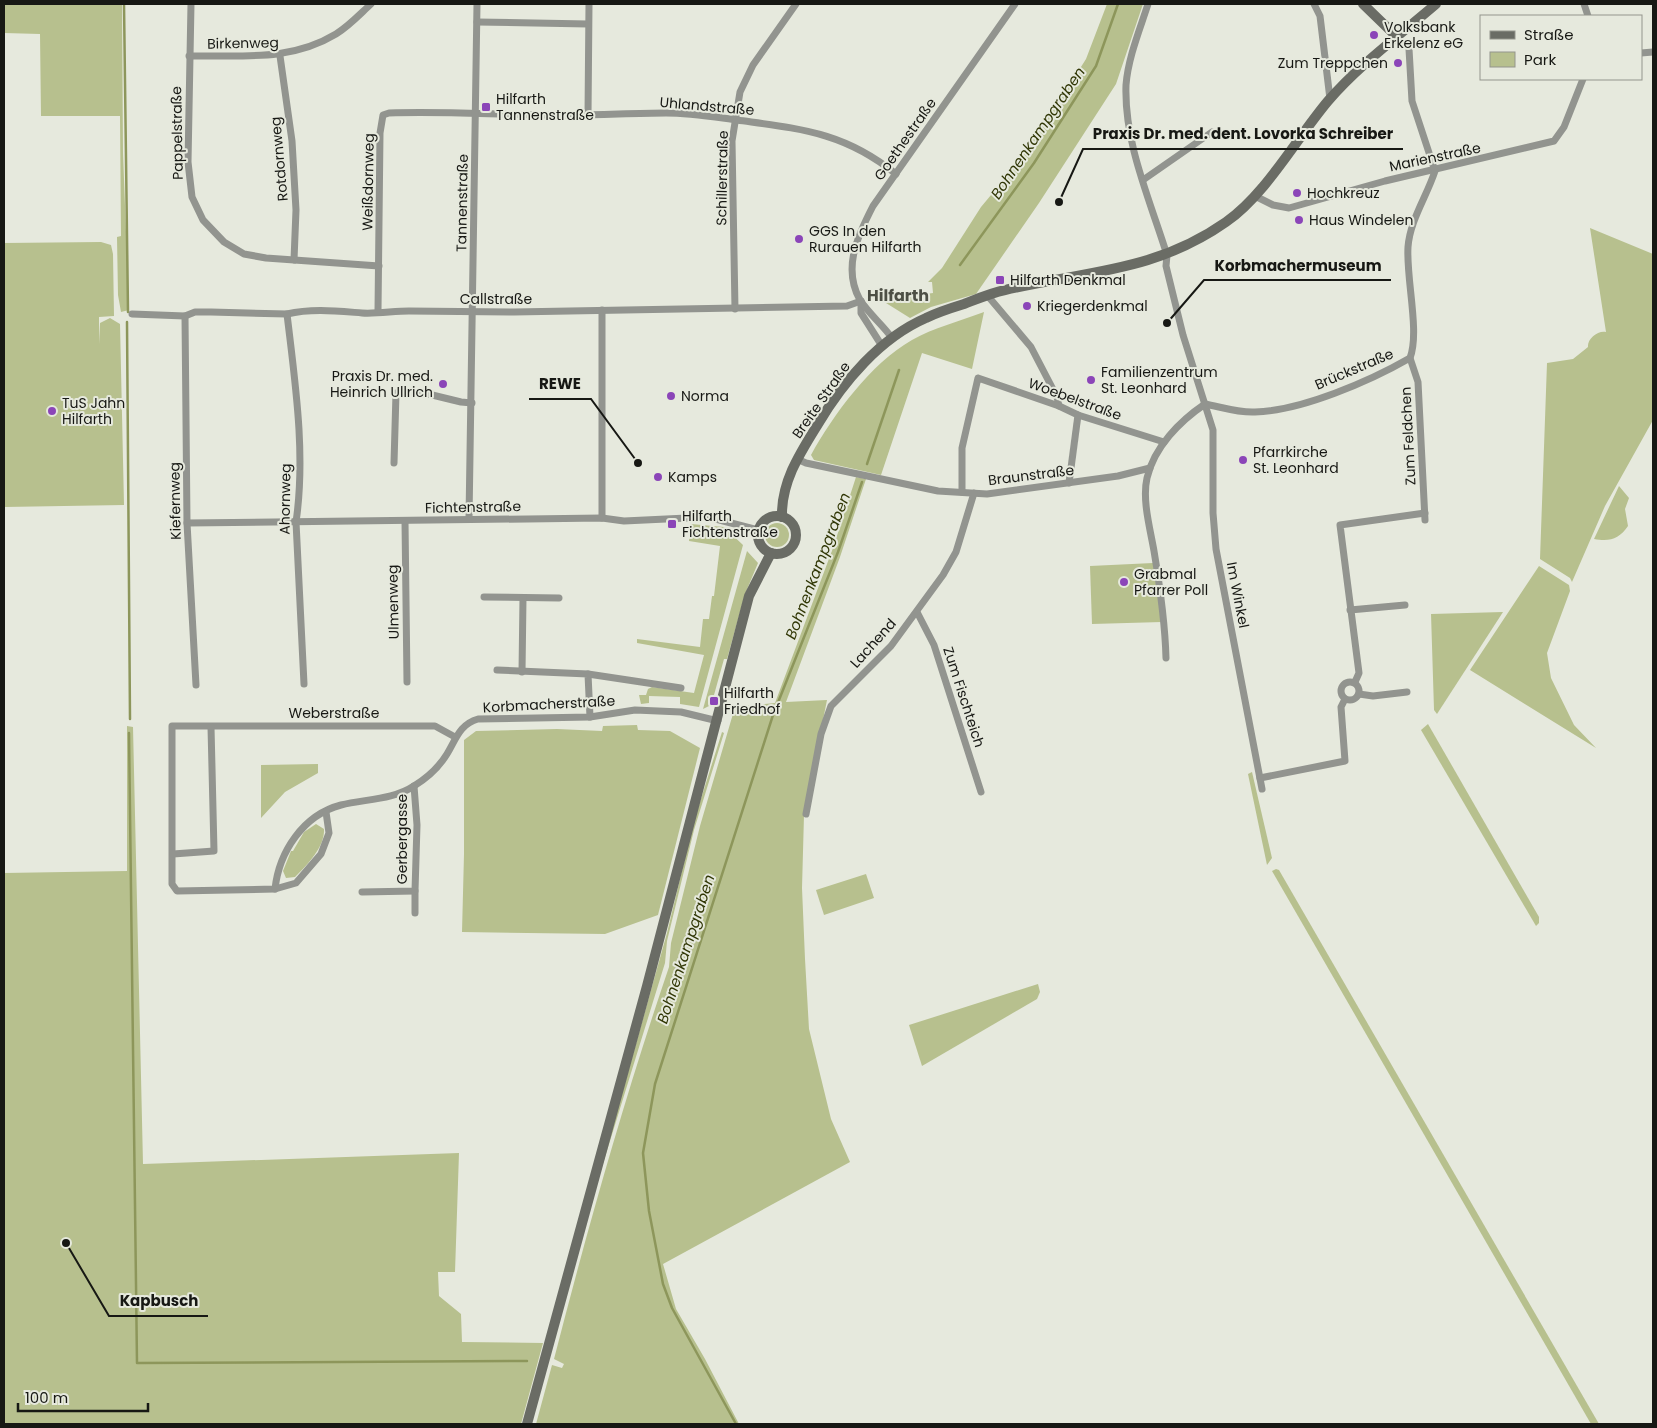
<svg xmlns="http://www.w3.org/2000/svg" width="1657" height="1428" font-family="Poppins,sans-serif">
	<rect width="100%" height="100%" fill="#e6e9dd"/>
	<g fill="#b7c08e">
		<path d="M4,4H122L123,153L129,310L121,312L118,295L117,237L121,236L120,116H41L40,34L4,33Z"/>
		<path d="M1107,4H1143L1116,84L1039,203L976,294L931,307L910,318L886,303L884,288L911,296L933,293L932,282H928L942,268L981,207L1016,165L1062,97L1086,59Z"/>
		<path d="M1590,228L1653,254V420L1605,506L1572,582L1570,578L1540,559L1547,363L1573,359L1588,347C1587,339 1598,330 1606,332Z"/>
		<path d="M101,242L111,245L113,254L114,316L99,317V344L100,323L110,318L120,324L124,505L4,507V243Z"/>
		<path d="M984,312L972,369L922,353L881,475L814,460L811,455C833,415 871,363 912,340C933,328 960,321 984,312Z"/>
		<path d="M856,477L866,479L840,557L786,702L827,700L804,815L802,888L805,959L809,1029L831,1119L850,1162L663,1264L676,1309L705,1359L739,1424H536L552,1365L562,1368L564,1364L554,1359C588,1227 625,1096 669,967L671,943L700,826L735,707L775,703L833,548Z"/>
		<path d="M1619,486L1629,498L1625,509L1628,526C1619,539 1610,542 1594,539Z"/>
		<circle cx="777" cy="535" r="12"/>
		<path d="M691,524L724,527L743,545L699,707L680,704V697L649,696V703L641,704L639,695H646L648,689L652,687L694,693L704,655L637,643V639L700,647L703,619H709L712,596H714L720,546L689,541Z"/>
		<path d="M747,551L758,563L745,594L727,659H724L714,695H717L711,705L703,709Z"/>
		<path d="M1153,563L1162,622L1092,624L1090,566Z"/>
		<path d="M1539,566L1569,585L1570,591L1547,653L1551,678L1574,725L1596,748L1470,670Z"/>
		<path d="M1503,612L1437,714L1434,710L1431,614Z"/>
		<path d="M1428,724L1539,917V923L1536,926L1421,730Z"/>
		<path d="M637,725L638,730L670,731L700,748L658,915L605,934L462,932L464,854V740L476,731L557,729L602,731L603,726Z"/>
		<path d="M127,726L133,727L143,1164L459,1153L455,1272H438L439,1296L461,1314L462,1342L543,1343L521,1424H4V873L127,871Z"/>
		<path d="M722,732L724,733L694,830L667,941L665,963L597,1183L667,933L694,821Z"/>
		<path d="M318,764V773L285,792L261,818V765Z"/>
		<path d="M1252,772L1272,858L1267,865L1248,774Z"/>
		<path d="M316,824L324,829C325,847 307,865 295,877L286,878L283,871L291,851H293L304,832Z"/>
		<path d="M1276,869L1279,870L1599,1424H1591L1272,871Z"/>
		<path d="M866,874L874,898L824,915L816,890Z"/>
		<path d="M1038,984L1040,992L1037,999L922,1066L909,1025Z"/>
	</g>
	<g fill="none" stroke-linecap="round" stroke-linejoin="round">
		<g stroke="#8d965b" stroke-width="2.5">
			<path d="M124,4L128,312"/>
			<path d="M960,265L1034,163L1096,66L1118,4"/>
			<path d="M127,322L130,719"/>
			<path d="M867,464L899,370"/>
			<path d="M129,733L137,1363L527,1361"/>
			<path d="M736,1424L672,1308L663,1284L649,1211L643,1153L655,1084L773,715L838,552L862,482"/>
		</g>
		<g stroke="#92948f" stroke-width="7">
			<path d="M191,4L188,162L192,197L203,220L224,242L244,254L266,258L379,266"/>
			<path d="M1148,4C1140,29 1128,58 1126,85C1124,143 1150,200 1167,255L1166,266L1183,335L1213,430V513L1216,549L1262,789"/>
			<path d="M1314,4L1320,16L1330,99"/>
			<path d="M1584,4L1588,16"/>
			<path d="M477,22L588,24"/>
			<path d="M1641,53L1653,52"/>
			<path d="M189,56C241,55 290,62 336,34C349,26 360,14 371,4"/>
			<path d="M280,56L292,141L296,210L294,260"/>
			<path d="M588,115L589,4"/>
			<path d="M1143,180L1212,132"/>
			<path d="M1255,196L1273,205L1289,208L1385,181L1554,141L1564,127L1583,79"/>
			<path d="M987,295L1031,347L1057,397L1059,406"/>
			<path d="M861,301V313L882,346"/>
			<path d="M735,309L732,141L740,92L753,65L796,4"/>
			<path d="M378,311L380,133L383,115L389,113C445,111 500,115 556,115C592,116 629,113 666,113C690,113 714,117 737,120C801,129 844,132 896,174"/>
			<path d="M132,314L185,316L195,312H211L287,314C312,308 337,311 362,313C377,314 394,311 409,311L514,312L847,306L861,301"/>
			<path d="M287,314C295,382 306,454 296,522L304,684"/>
			<path d="M185,316L187,523L196,685"/>
			<path d="M892,338C883,325 869,314 860,300C842,268 858,235 873,206L1015,4"/>
			<path d="M1410,358L1418,382L1425,520"/>
			<path d="M1205,404C1221,407 1239,413 1255,412C1301,411 1370,381 1410,358C1420,332 1406,279 1408,247C1410,220 1427,196 1435,171L1412,101L1409,49"/>
			<path d="M797,459L806,463L938,491L987,494L1118,476L1150,468"/>
			<path d="M394,463L396,393H424L461,402L472,403"/>
			<path d="M1069,483L1078,415"/>
			<path d="M962,492V448L978,378L1059,406L1078,415L1164,442"/>
			<path d="M602,518V310"/>
			<path d="M469,519L477,4"/>
			<path d="M405,521L407,682"/>
			<path d="M187,523L602,518L624,521L708,517L758,530"/>
			<path d="M484,597L559,598"/>
			<path d="M1350,610L1405,605"/>
			<path d="M917,612L934,645L981,792"/>
			<path d="M1166,658C1165,621 1160,587 1154,551C1150,528 1142,500 1147,478C1154,447 1180,421 1205,404"/>
			<path d="M497,670L588,674L590,717"/>
			<path d="M522,672L523,598"/>
			<path d="M588,674L681,688"/>
			<circle cx="1350" cy="691" r="9"/>
			<path d="M1355,682L1359,673L1340,525L1425,513"/>
			<path d="M1359,694L1373,696L1407,692"/>
			<path d="M455,737L435,726H172V884L177,891L275,889C279,852 303,815 341,805C365,799 393,800 414,786C427,778 439,767 447,754C456,739 460,724 478,719L590,717L635,710L681,712L718,721"/>
			<path d="M1260,778L1345,761L1341,707L1345,699"/>
			<path d="M806,814L821,734L831,706L891,646L943,575L956,552L974,493"/>
			<path d="M173,854L214,851L211,727"/>
			<path d="M275,889L296,883L321,854L329,833L326,812"/>
			<path d="M415,891V913"/>
			<path d="M362,892L415,891L417,825L414,786"/>
		</g>
		<g stroke="#6a6c65" stroke-width="10">
			<path d="M1363,4L1397,37"/>
			<circle cx="777" cy="535" r="19"/>
			<path d="M782,517C781,482 800,453 818,424C843,382 880,338 926,318C938,312 951,308 964,304C977,299 991,293 1005,290C1086,271 1155,272 1226,222C1266,194 1296,139 1328,101C1359,65 1400,35 1436,4"/>
			<path d="M527,1424L647,986L749,596L771,553"/>
		</g>
	</g>
	<g fill="#8b45b8" stroke="#e6e9dd" stroke-width="2">
		<circle cx="1374" cy="35" r="5"/>
		<circle cx="1398" cy="63" r="5"/>
		<rect x="481" y="102" width="10" height="10" rx="2.5"/>
		<circle cx="1297" cy="193" r="5"/>
		<circle cx="1299" cy="220" r="5"/>
		<circle cx="799" cy="239" r="5"/>
		<rect x="995" y="275" width="10" height="10" rx="2.5"/>
		<circle cx="1027" cy="306" r="5"/>
		<circle cx="1091" cy="380" r="5"/>
		<circle cx="443" cy="384" r="5"/>
		<circle cx="671" cy="396" r="5"/>
		<circle cx="52" cy="411" r="5"/>
		<circle cx="1243" cy="460" r="5"/>
		<circle cx="658" cy="477" r="5"/>
		<rect x="667" y="519" width="10" height="10" rx="2.5"/>
		<circle cx="1124" cy="582" r="5"/>
		<rect x="709" y="696" width="10" height="10" rx="2.5"/>
	</g>
	<g text-anchor="middle" stroke-width="4" stroke-linejoin="round" paint-order="stroke">
		<g font-size="14" fill="#171814" stroke="#e6e9dd" text-anchor="start">
			<text x="1384" y="32">Volksbank<tspan x="1384" dy="16">Erkelenz eG</tspan></text>
			<text x="1388" y="68" text-anchor="end">Zum Treppchen</text>
			<text x="496" y="104">Hilfarth<tspan x="496" dy="16">Tannenstraße</tspan></text>
			<text x="1307" y="198">Hochkreuz</text>
			<text x="1309" y="225">Haus Windelen</text>
			<text x="809" y="236">GGS In den<tspan x="809" dy="16">Rurauen Hilfarth</tspan></text>
			<text x="1010" y="285">Hilfarth Denkmal</text>
			<text x="1037" y="311">Kriegerdenkmal</text>
			<text x="1101" y="377">Familienzentrum<tspan x="1101" dy="16">St. Leonhard</tspan></text>
			<text x="433" y="381" text-anchor="end">Praxis Dr. med.<tspan x="433" dy="16">Heinrich Ullrich</tspan></text>
			<text x="681" y="401">Norma</text>
			<text x="62" y="408">TuS Jahn<tspan x="62" dy="16">Hilfarth</tspan></text>
			<text x="1253" y="457">Pfarrkirche<tspan x="1253" dy="16">St. Leonhard</tspan></text>
			<text x="668" y="482">Kamps</text>
			<text x="682" y="521">Hilfarth<tspan x="682" dy="16">Fichtenstraße</tspan></text>
			<text x="1134" y="579">Grabmal<tspan x="1134" dy="16">Pfarrer Poll</tspan></text>
			<text x="724" y="698">Hilfarth<tspan x="724" dy="16">Friedhof</tspan></text>
		</g>
		<g font-size="14" fill="#171814" stroke="#e6e9dd">
			<text transform="translate(243 43) rotate(-1)" y="5">Birkenweg</text>
			<text transform="translate(707 106) rotate(5)" y="5">Uhlandstraße</text>
			<text transform="translate(177 133) rotate(-91)" y="5">Pappelstraße</text>
			<text transform="translate(905 139) rotate(-55)" y="5">Goethestraße</text>
			<text transform="translate(1435 157) rotate(-12)" y="5">Marienstraße</text>
			<text transform="translate(279 159) rotate(-95)" y="5">Rotdornweg</text>
			<text transform="translate(722 178) rotate(-89)" y="5">Schillerstraße</text>
			<text transform="translate(368 182) rotate(-89)" y="5">Weißdornweg</text>
			<text transform="translate(462 203) rotate(-89)" y="5">Tannenstraße</text>
			<text x="496" y="304">Callstraße</text>
			<text transform="translate(1354 369) rotate(-23)" y="5">Brückstraße</text>
			<text transform="translate(1075 399) rotate(20)" y="5">Woebelstraße</text>
			<text transform="translate(821 400) rotate(-55)" y="5">Breite Straße</text>
			<text transform="translate(1408 436) rotate(-93)" y="5">Zum Feldchen</text>
			<text transform="translate(1031 475) rotate(-7)" y="5">Braunstraße</text>
			<text transform="translate(285 499) rotate(-89)" y="5">Ahornweg</text>
			<text transform="translate(175 501) rotate(-91)" y="5">Kiefernweg</text>
			<text transform="translate(473 507) rotate(-1)" y="5">Fichtenstraße</text>
			<text transform="translate(1238 595) rotate(79)" y="5">Im Winkel</text>
			<text transform="translate(393 602) rotate(-91)" y="5">Ulmenweg</text>
			<text transform="translate(873 643) rotate(-48)" y="5">Lachend</text>
			<text transform="translate(964 697) rotate(72)" y="5">Zum Fischteich</text>
			<text transform="translate(549 704) rotate(-3)" y="5">Korbmacherstraße</text>
			<text x="334" y="718">Weberstraße</text>
			<text transform="translate(402 839) rotate(-90)" y="5">Gerbergasse</text>
		</g>
		<g font-size="15" font-style="italic" fill="#313706" stroke="#e6e9dd">
			<text transform="translate(1038 133) rotate(-56)" y="5">Bohnenkampgraben</text>
			<text transform="translate(818 566) rotate(-69)" y="5">Bohnenkampgraben</text>
			<text transform="translate(686 949) rotate(-72)" y="5">Bohnenkampgraben</text>
		</g>
		<g font-size="16" font-weight="bold" fill="#4d4f45" stroke="#e6e9dd">
			<text x="898" y="301">Hilfarth</text>
		</g>
	</g>
	<path fill="none" stroke="#171814" stroke-width="2" d="M1059 202L1083 149H1403M1167 323L1204 280H1391M638 463L591 399H529M66 1243L109 1316H208"/>
	<g fill="#171814" stroke="#e6e9dd" stroke-width="2">
		<circle cx="1059" cy="202" r="5"/>
		<circle cx="1167" cy="323" r="5"/>
		<circle cx="638" cy="463" r="5"/>
		<circle cx="66" cy="1243" r="5"/>
	</g>
	<g font-size="15" text-anchor="middle" font-weight="bold" fill="#171814" stroke="#e6e9dd" stroke-width="4" stroke-linejoin="round" paint-order="stroke">
		<text x="1243" y="139">Praxis Dr. med. dent. Lovorka Schreiber</text>
		<text x="1298" y="271">Korbmachermuseum</text>
		<text x="560" y="389">REWE</text>
		<text x="159" y="1306">Kapbusch</text>
	</g>
	<rect width="1657" height="1428" fill="none" stroke="#171814" stroke-width="10"/>
	<rect x="1480" y="15" width="162" height="65" fill="#e6e9dd" stroke="#93958d"/>
	<rect x="1490" y="31" width="25" height="8" fill="#6a6c65" stroke="#93958d"/>
	<text x="1524" y="40" font-size="15" fill="#171814">Straße</text>
	<rect x="1490" y="52" width="25" height="15" fill="#b7c08e" stroke="#93958d"/>
	<text x="1524" y="65" font-size="15" fill="#171814">Park</text>
	<path d="M18 1403v8h130v-8" fill="none" stroke="#171814" stroke-width="2.5"/>
	<text x="25" y="1403" font-size="15" fill="#171814" stroke="#e6e9dd" stroke-width="4" paint-order="stroke">100 m</text>
</svg>
